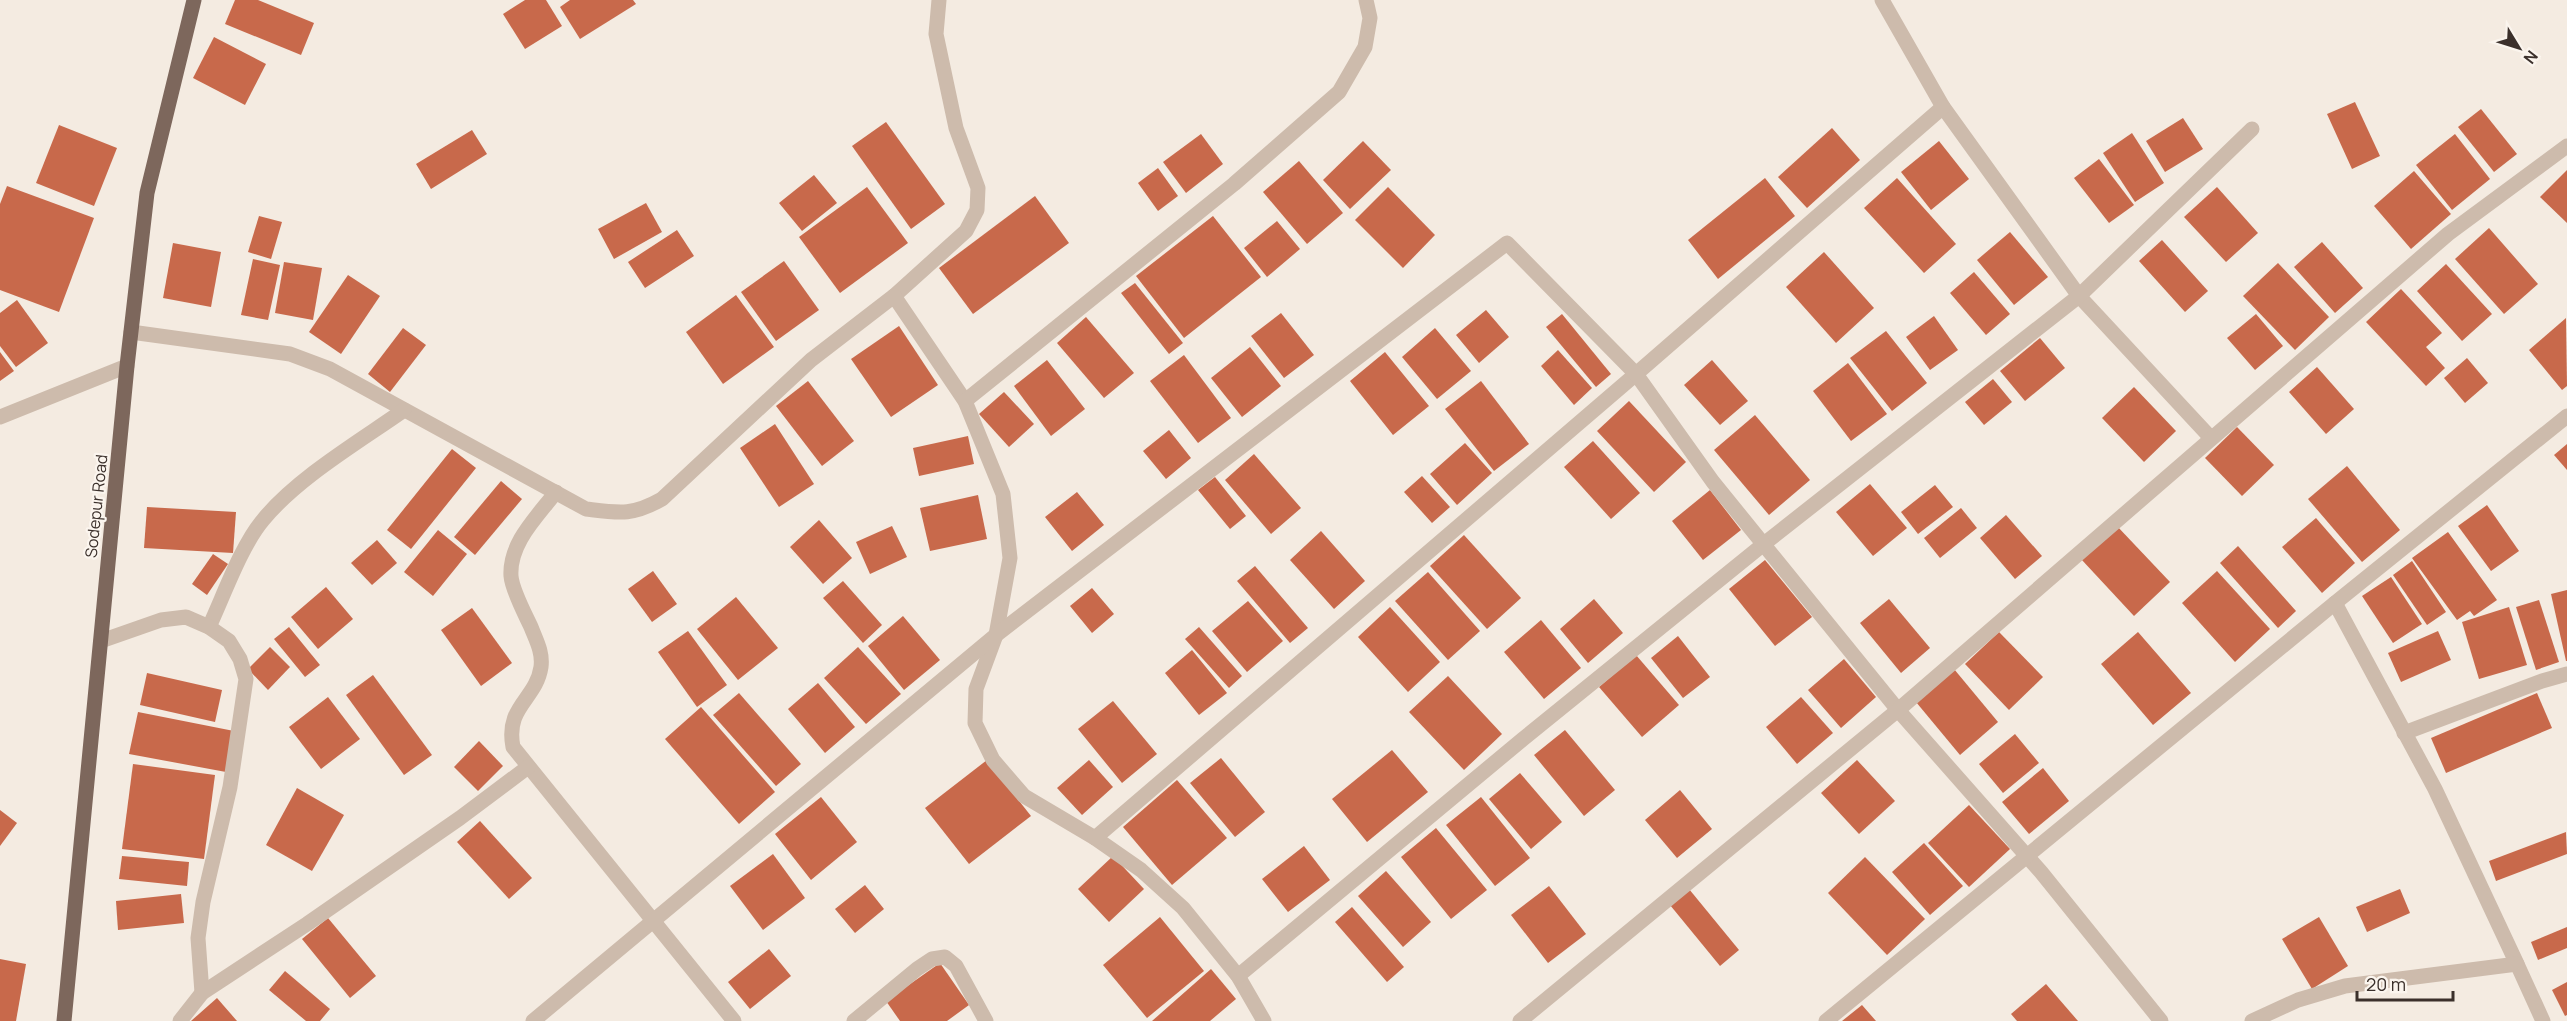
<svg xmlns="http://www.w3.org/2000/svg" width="2567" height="1021" font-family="Manrope,sans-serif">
	<rect width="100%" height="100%" fill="#f4ebe1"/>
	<g fill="#c8694b">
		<path d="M235,0H258L314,23L301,55L225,24Z"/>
		<path d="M525,0H546L562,26L525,49L503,14Z"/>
		<path d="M570,0H633L636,4L580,39L560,7Z"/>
		<path d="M214,37L266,64L245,105L193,78Z"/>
		<path d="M2355,102L2380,156L2352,169L2327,114Z"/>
		<path d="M2481,109L2517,154L2494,172L2458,127Z"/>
		<path d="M2183,118L2203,149L2165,172L2146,141Z"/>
		<path d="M886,122L945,204L911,229L852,146Z"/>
		<path d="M59,125L117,148L94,206L36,183Z"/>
		<path d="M1832,128L1860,160L1807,208L1778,177Z"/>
		<path d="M472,130L487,154L431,189L416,164Z"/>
		<path d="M2132,133L2164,183L2135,202L2103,153Z"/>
		<path d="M1201,134L1223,164L1186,193L1163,162Z"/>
		<path d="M2455,134L2490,179L2452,210L2416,165Z"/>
		<path d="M1363,141L1391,170L1350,209L1323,180Z"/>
		<path d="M1939,141L1969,179L1931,210L1901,172Z"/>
		<path d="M2099,159L2134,205L2109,223L2074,178Z"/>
		<path d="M1299,161L1343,213L1307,244L1263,192Z"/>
		<path d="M1158,168L1178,196L1158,211L1138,183Z"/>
		<path d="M2567,170V223L2540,197Z"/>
		<path d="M2414,171L2451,214L2411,249L2374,206Z"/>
		<path d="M814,175L837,203L802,231L779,203Z"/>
		<path d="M1765,178L1795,216L1718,279L1688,240Z"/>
		<path d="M1897,178L1956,244L1924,273L1864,208Z"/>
		<path d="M7,186L94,218L59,312L0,290V204Z"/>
		<path d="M867,187L908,243L840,293L799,237Z"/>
		<path d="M1388,187L1435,235L1403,268L1355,220Z"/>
		<path d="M2217,187L2258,233L2226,262L2184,217Z"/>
		<path d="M1035,196L1069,243L973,314L939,268Z"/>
		<path d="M646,203L662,232L614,259L598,229Z"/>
		<path d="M259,216L282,222L271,259L248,252Z"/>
		<path d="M1213,216L1261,277L1184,338L1136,276Z"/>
		<path d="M1277,221L1300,249L1267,277L1244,248Z"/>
		<path d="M2489,228L2538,284L2504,314L2455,259Z"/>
		<path d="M677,230L694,256L645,288L628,262Z"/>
		<path d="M2010,232L2048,277L2014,305L1977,260Z"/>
		<path d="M2162,240L2208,291L2185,312L2139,261Z"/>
		<path d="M2322,242L2363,288L2335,313L2294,267Z"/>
		<path d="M173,243L221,252L211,307L163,298Z"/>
		<path d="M1824,252L1874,308L1836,343L1786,287Z"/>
		<path d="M253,259L280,265L268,320L241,315Z"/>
		<path d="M784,261L819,310L776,341L741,292Z"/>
		<path d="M284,262L322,268L313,320L275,313Z"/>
		<path d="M2278,263L2329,317L2295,350L2243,296Z"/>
		<path d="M2446,264L2492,314L2462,341L2417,291Z"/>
		<path d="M1974,272L2010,314L1986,335L1950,293Z"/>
		<path d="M348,275L380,296L341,354L309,332Z"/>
		<path d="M1135,283L1183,343L1169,354L1121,293Z"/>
		<path d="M2401,289L2442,333L2426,347L2445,368L2426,386L2366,322Z"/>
		<path d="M736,295L774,347L723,384L686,332Z"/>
		<path d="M17,300L48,343L16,367L0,346V313Z"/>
		<path d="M1486,310L1509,337L1479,363L1456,335Z"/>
		<path d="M1281,313L1314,355L1284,378L1251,336Z"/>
		<path d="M1562,314L1611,374L1596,387L1546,327Z"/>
		<path d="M2256,314L2283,346L2255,370L2227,338Z"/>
		<path d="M1934,316L1958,350L1930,370L1906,337Z"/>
		<path d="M1086,317L1134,373L1104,398L1057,343Z"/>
		<path d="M2566,318L2567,386L2562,390L2529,350Z"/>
		<path d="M899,326L938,385L891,417L851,359Z"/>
		<path d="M403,328L426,345L390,392L368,374Z"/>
		<path d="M1435,328L1471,371L1437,399L1402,357Z"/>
		<path d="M1886,331L1927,383L1892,411L1850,358Z"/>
		<path d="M2040,338L2065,368L2025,401L2000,371Z"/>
		<path d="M1250,347L1281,386L1242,417L1211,378Z"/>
		<path d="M1558,350L1592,388L1574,405L1541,366Z"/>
		<path d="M0,352L14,371L0,381Z"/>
		<path d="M1385,352L1429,406L1393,435L1350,381Z"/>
		<path d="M1184,355L1231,418L1198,443L1150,381Z"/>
		<path d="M2467,358L2488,383L2465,403L2444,378Z"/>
		<path d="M1047,360L1085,409L1051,436L1014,386Z"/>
		<path d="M1712,360L1748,401L1720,425L1684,385Z"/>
		<path d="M1848,363L1887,414L1851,441L1813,391Z"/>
		<path d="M2317,367L2354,409L2326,434L2289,392Z"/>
		<path d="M1993,379L2012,402L1984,425L1965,402Z"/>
		<path d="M808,381L854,441L822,466L776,406Z"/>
		<path d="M1481,381L1529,444L1494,471L1445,409Z"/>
		<path d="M2134,387L2176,431L2144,462L2102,418Z"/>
		<path d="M1004,392L1034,424L1009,447L979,414Z"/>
		<path d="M1629,401L1686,462L1654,492L1597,431Z"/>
		<path d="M1755,415L1810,480L1769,515L1714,450Z"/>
		<path d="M775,424L814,484L779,507L740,448Z"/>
		<path d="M2237,427L2274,465L2242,496L2205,458Z"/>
		<path d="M1169,430L1191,458L1166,479L1143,451Z"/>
		<path d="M968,436L974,464L919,476L913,448Z"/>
		<path d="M1593,441L1640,493L1611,519L1564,467Z"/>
		<path d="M1465,443L1492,473L1457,505L1430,474Z"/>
		<path d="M2567,444V470L2554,455Z"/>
		<path d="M452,449L476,468L411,549L387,530Z"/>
		<path d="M1254,454L1301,508L1271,534L1225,480Z"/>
		<path d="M2347,466L2400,530L2362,562L2308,499Z"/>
		<path d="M1422,476L1450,507L1432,523L1404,492Z"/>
		<path d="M1215,477L1246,516L1230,529L1198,490Z"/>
		<path d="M501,481L522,499L475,555L454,537Z"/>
		<path d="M1870,484L1907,528L1873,556L1836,512Z"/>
		<path d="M1935,485L1953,507L1918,534L1901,512Z"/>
		<path d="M1710,490L1741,530L1703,560L1672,521Z"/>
		<path d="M1077,492L1104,525L1072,551L1045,517Z"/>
		<path d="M978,495L987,539L930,551L920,508Z"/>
		<path d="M2487,505L2519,551L2491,571L2458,526Z"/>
		<path d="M147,507L236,512L233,553L144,548Z"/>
		<path d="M1961,508L1977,528L1940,558L1924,538Z"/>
		<path d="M2006,515L2042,556L2015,579L1980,538Z"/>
		<path d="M2316,518L2355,563L2322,593L2282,547Z"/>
		<path d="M819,520L852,558L823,584L790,547Z"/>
		<path d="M2116,525L2170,582L2134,616L2081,559Z"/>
		<path d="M892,526L907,557L870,574L856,542Z"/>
		<path d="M438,530L467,554L433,596L404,572Z"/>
		<path d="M1321,531L1365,581L1334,609L1290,560Z"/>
		<path d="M2448,532L2497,600L2474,616L2470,611L2457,620L2412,558Z"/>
		<path d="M1464,535L1521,598L1487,629L1430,566Z"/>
		<path d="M377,540L397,563L372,585L351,563Z"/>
		<path d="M2238,546L2296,611L2278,628L2220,563Z"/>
		<path d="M213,554L228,564L207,595L192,584Z"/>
		<path d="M1765,560L1812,617L1775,646L1729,589Z"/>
		<path d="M2412,561L2446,612L2427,625L2393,575Z"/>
		<path d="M1255,566L1308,628L1290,643L1237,581Z"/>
		<path d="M653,571L677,604L652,622L628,589Z"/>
		<path d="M2217,571L2270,629L2235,662L2182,603Z"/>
		<path d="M1428,572L1480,631L1448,660L1395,601Z"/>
		<path d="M2391,577L2422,624L2393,643L2362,596Z"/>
		<path d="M843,581L882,625L863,643L823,598Z"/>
		<path d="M326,587L353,619L318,649L291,617Z"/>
		<path d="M1092,588L1114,614L1092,633L1070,606Z"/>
		<path d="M2567,590V661H2566L2551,594Z"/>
		<path d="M736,597L778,648L738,680L697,629Z"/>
		<path d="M1594,599L1623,633L1588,663L1560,629Z"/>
		<path d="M1889,599L1930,648L1901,673L1860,623Z"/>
		<path d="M2539,600L2559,662L2536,670L2516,607Z"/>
		<path d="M1248,601L1283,641L1247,672L1212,631Z"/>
		<path d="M1390,607L1440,662L1408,692L1358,637Z"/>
		<path d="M2509,607L2527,665L2479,679L2462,622Z"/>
		<path d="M472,608L512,663L481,686L441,630Z"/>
		<path d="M903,616L940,660L904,690L868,646Z"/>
		<path d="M1541,620L1581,668L1544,699L1504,652Z"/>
		<path d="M289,627L320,665L305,677L274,639Z"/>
		<path d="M1199,627L1242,676L1229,688L1185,639Z"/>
		<path d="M688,631L727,685L697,707L658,652Z"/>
		<path d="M2438,631L2451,660L2401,682L2388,653Z"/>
		<path d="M1999,632L2043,677L2009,710L1965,664Z"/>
		<path d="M2138,632L2191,693L2153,725L2101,664Z"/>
		<path d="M1678,636L1710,677L1683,698L1651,658Z"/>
		<path d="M270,647L290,667L268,690L248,669Z"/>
		<path d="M858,647L901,694L866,724L824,678Z"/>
		<path d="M1192,650L1227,693L1199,715L1165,673Z"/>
		<path d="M1636,655L1679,705L1642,737L1599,687Z"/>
		<path d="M1844,659L1876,697L1841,728L1808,690Z"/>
		<path d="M1954,669L1998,722L1960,755L1916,702Z"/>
		<path d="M147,673L222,690L215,722L140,705Z"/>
		<path d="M373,675L432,755L404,775L346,695Z"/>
		<path d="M1448,676L1502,734L1464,770L1409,712Z"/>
		<path d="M818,683L855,727L825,753L788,709Z"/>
		<path d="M739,693L801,764L776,786L713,715Z"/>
		<path d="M2537,693L2552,728L2446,773L2431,738Z"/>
		<path d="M328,697L360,739L321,769L289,727Z"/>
		<path d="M1801,697L1833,733L1797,764L1766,727Z"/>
		<path d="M1113,701L1157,754L1122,783L1078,729Z"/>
		<path d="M701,707L775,792L739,824L665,739Z"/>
		<path d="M138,712L234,731L226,772L129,754Z"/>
		<path d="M1565,730L1615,790L1584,816L1534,755Z"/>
		<path d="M2015,734L2039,763L2003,793L1979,764Z"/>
		<path d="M479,741L503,766L478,791L454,767Z"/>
		<path d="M1392,750L1428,792L1367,842L1332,799Z"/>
		<path d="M1221,758L1265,812L1235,837L1190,783Z"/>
		<path d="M987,760L1031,816L969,864L925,808Z"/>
		<path d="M1089,760L1113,787L1082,815L1057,788Z"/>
		<path d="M1857,760L1895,801L1859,834L1821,793Z"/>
		<path d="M133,764L215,775L204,859L122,849Z"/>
		<path d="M2043,768L2069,801L2029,834L2002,802Z"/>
		<path d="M1520,773L1562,822L1531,849L1489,799Z"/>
		<path d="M1177,780L1227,838L1172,885L1123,827Z"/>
		<path d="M297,788L344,815L312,871L266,845Z"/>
		<path d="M1680,790L1712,829L1677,858L1645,820Z"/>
		<path d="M821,797L857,842L811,880L775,834Z"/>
		<path d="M1481,797L1530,858L1495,886L1446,825Z"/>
		<path d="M1969,805L2010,849L1969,887L1928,843Z"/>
		<path d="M0,810L17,823L0,846Z"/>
		<path d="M480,821L532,878L509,899L457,842Z"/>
		<path d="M1436,828L1487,890L1451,919L1401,857Z"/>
		<path d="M2566,832L2567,854L2496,881L2489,861Z"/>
		<path d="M1924,843L1963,886L1930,915L1892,872Z"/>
		<path d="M1304,846L1330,880L1288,912L1262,879Z"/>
		<path d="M773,854L805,898L763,930L730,886Z"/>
		<path d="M122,856L189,862L187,886L119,879Z"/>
		<path d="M1113,856L1144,889L1109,922L1078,889Z"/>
		<path d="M1865,857L1925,919L1887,955L1828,893Z"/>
		<path d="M1386,871L1431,922L1403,947L1358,896Z"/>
		<path d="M865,885L884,909L855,933L835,909Z"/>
		<path d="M1549,886L1586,934L1548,963L1511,915Z"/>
		<path d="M1689,889L1739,950L1720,966L1670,905Z"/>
		<path d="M2400,889L2410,913L2367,932L2356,907Z"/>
		<path d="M181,894L184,923L118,930L116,901Z"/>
		<path d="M1352,907L1404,967L1387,982L1335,922Z"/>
		<path d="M1160,917L1204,971L1147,1018L1103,965Z"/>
		<path d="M2319,917L2348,966L2312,989L2282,939Z"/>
		<path d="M328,918L376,976L350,998L302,939Z"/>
		<path d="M2567,927V948L2538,960L2531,942Z"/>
		<path d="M769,949L791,976L750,1009L728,982Z"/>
		<path d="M0,959L26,964L16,1021H0Z"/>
		<path d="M940,963L969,1005L947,1021H900L886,1001Z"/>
		<path d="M1211,969L1236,999L1210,1021H1152Z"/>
		<path d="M285,971L330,1009L320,1021H306L269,990Z"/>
		<path d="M2567,982V1015L2565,1016L2552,990Z"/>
		<path d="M2046,984L2078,1021H2017L2011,1014Z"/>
		<path d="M217,998L237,1021H191Z"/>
		<path d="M1862,1005L1876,1021H1842Z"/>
	</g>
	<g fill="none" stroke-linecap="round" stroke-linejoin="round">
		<g stroke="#cdbbac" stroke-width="15">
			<path d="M1882,0L1943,107L2079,296L2210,437"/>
			<path d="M894,296L966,231L977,210L978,188L956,128L936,34L939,0"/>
			<path d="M131,332L290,354L330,369L586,509C619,513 632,516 662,499L811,360L894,296L965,401L1003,494L1010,558L996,635L976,689L975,723L993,760L1024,796L1095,838L1141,870L1183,908L1238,976L1264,1021"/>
			<path d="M965,401L1234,184L1339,92L1365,47L1370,18L1366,0"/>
			<path d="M0,417L127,366"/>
			<path d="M556,492C537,517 509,543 511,576C512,590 525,614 531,627C536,640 543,652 541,667C536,700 505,706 513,747L734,1021"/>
			<path d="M2335,603L2435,789L2517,964"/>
			<path d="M209,627C224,595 241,546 263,520C297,478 360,441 404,410"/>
			<path d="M101,641L161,620L186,617L209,627L229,641L240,659L246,679L230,787L203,902L198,938L202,993"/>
			<path d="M2404,733L2542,681L2567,674"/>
			<path d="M1095,838L1636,374L1943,107"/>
			<path d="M1238,976L1523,739L1765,543L2079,296L2252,129"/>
			<path d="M180,1021L202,993L307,924L460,818L528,767"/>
			<path d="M533,1021L996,635L1507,243L1636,374L1713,482L1898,710L2041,872L2161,1021"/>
			<path d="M854,1021L917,969L932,959L945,957L956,966L986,1021"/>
			<path d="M1520,1021L1898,710L2448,234L2567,146"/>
			<path d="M1826,1021L2335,603L2567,416"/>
			<path d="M2252,1021L2298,1000L2345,986L2517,964L2543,1021"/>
		</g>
		<path stroke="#7d675c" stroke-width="15" d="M64,1021L127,366L147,193L194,0"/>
	</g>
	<g text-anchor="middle" stroke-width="4.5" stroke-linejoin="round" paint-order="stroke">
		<g font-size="16" fill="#3b302b" stroke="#fbf5ee">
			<text transform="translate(96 506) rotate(-84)" y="6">Sodepur Road</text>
		</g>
	</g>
	<g transform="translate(2519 48) rotate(128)" stroke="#fbf5ee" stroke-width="4.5" paint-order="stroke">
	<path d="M0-4.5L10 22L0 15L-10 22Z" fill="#3b302b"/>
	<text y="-9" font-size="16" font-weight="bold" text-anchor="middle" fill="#3b302b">N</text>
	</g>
	<path d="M2357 991v9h96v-9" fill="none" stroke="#3b302b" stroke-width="3"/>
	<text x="2366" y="991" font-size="18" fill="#3b302b" stroke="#fbf5ee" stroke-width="4.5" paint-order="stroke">20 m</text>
</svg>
